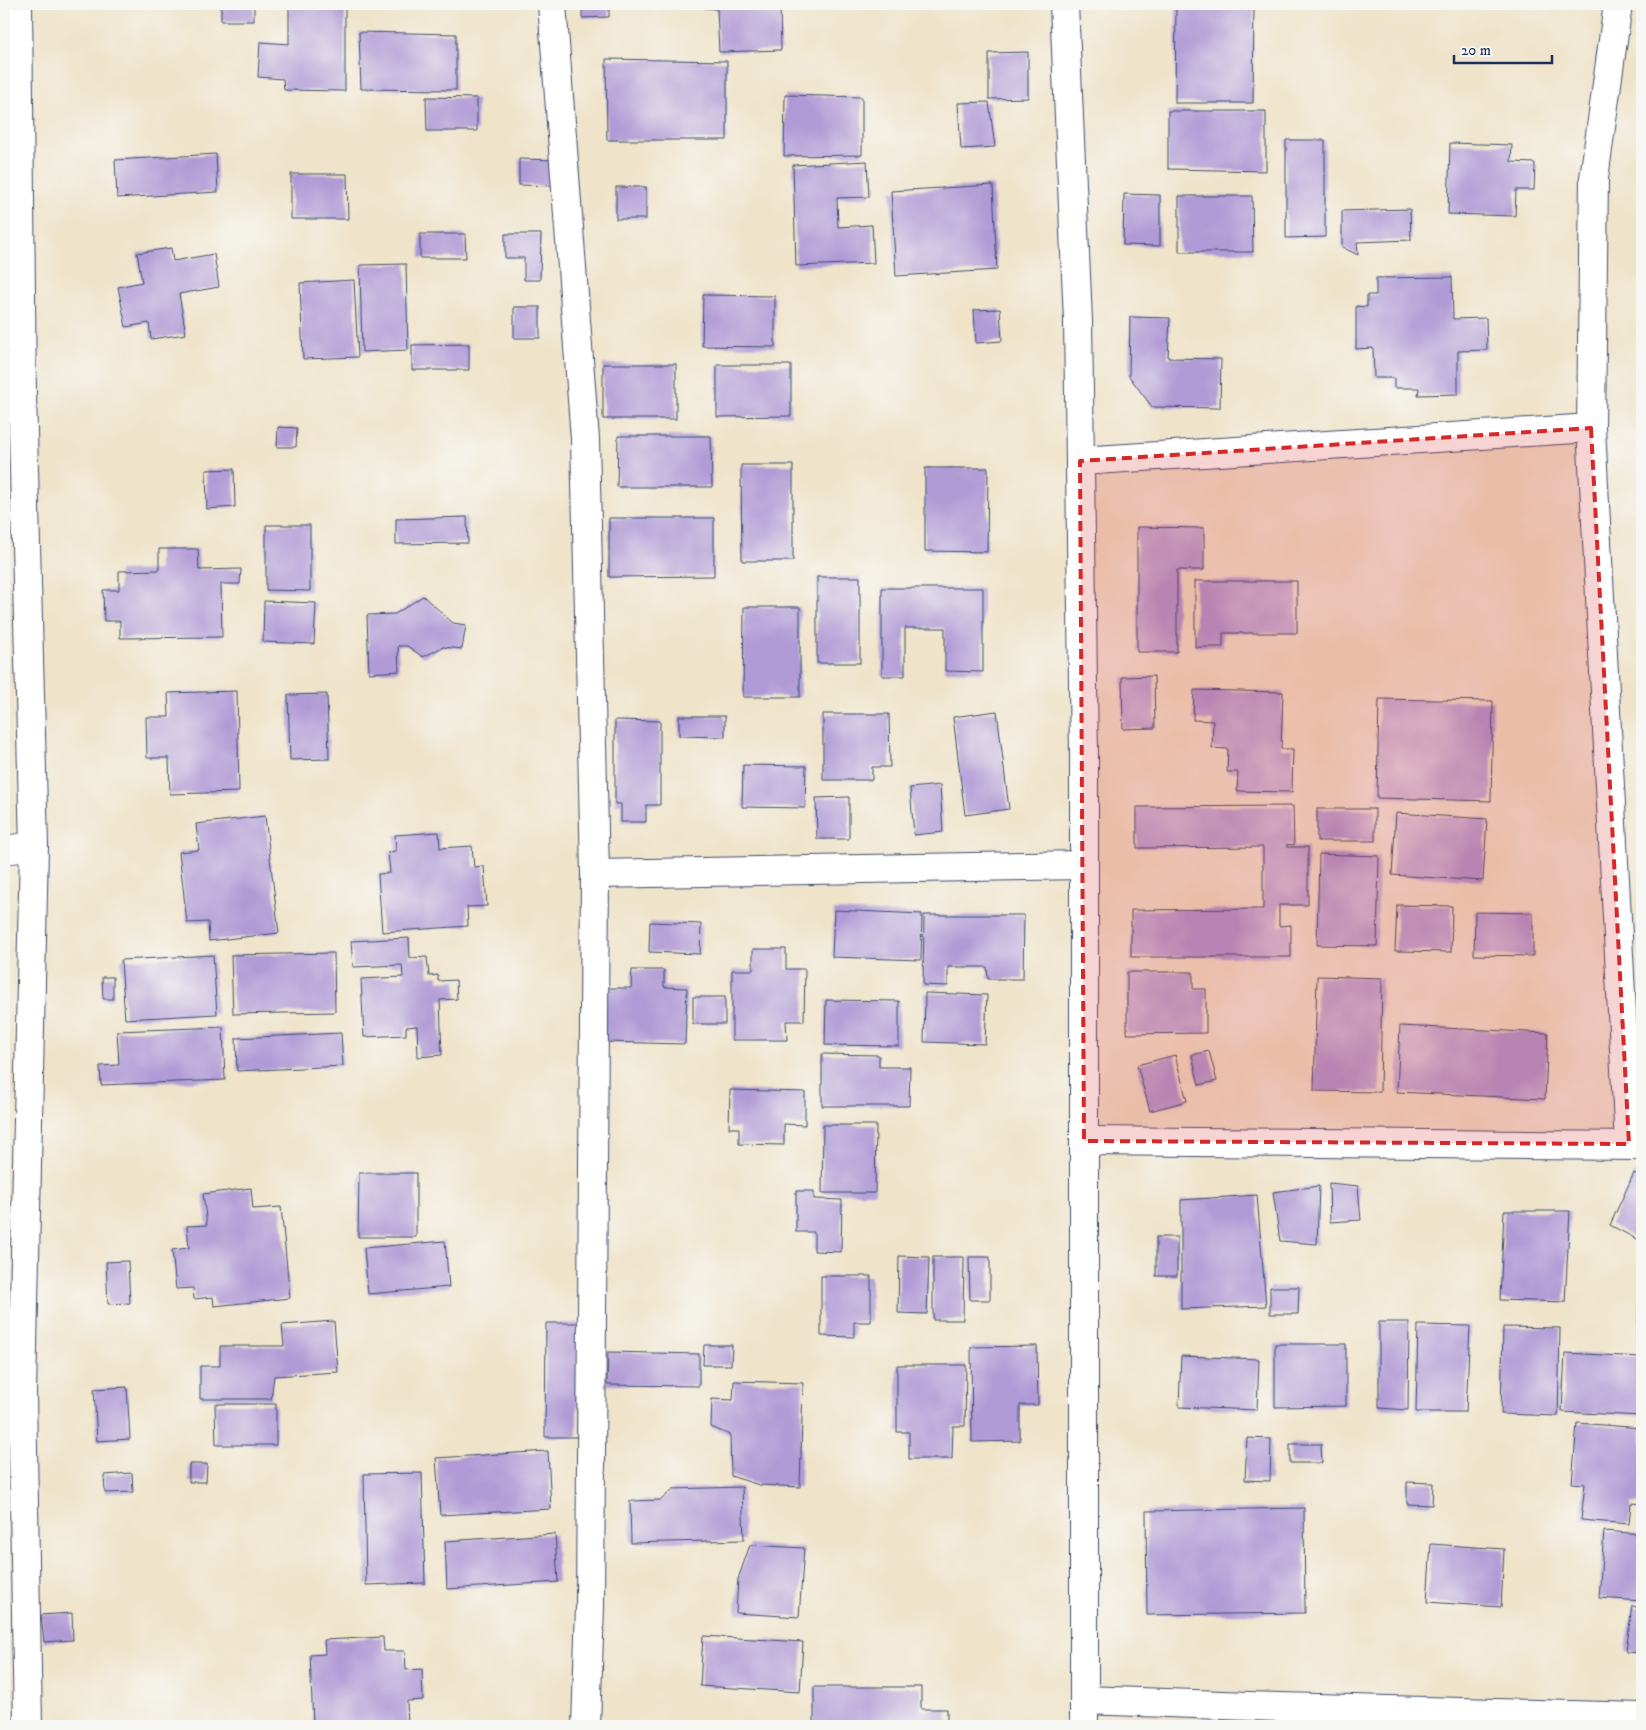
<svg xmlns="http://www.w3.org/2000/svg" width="1646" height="1730" font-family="'IM FELL DW Pica',serif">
	<rect width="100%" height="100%" fill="#f6f6f2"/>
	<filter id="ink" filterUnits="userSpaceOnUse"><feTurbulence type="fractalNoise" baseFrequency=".02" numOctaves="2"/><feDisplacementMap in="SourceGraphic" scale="10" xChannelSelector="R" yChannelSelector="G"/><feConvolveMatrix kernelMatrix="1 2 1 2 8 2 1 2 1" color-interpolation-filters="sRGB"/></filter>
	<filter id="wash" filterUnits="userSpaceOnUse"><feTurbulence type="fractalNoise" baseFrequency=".0096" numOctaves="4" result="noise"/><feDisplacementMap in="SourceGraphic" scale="20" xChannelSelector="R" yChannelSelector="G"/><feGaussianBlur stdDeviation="1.12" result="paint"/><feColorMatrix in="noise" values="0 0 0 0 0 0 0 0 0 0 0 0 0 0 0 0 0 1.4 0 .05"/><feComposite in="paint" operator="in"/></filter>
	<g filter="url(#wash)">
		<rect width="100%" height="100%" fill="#efe3c9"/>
		<g id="blocks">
			<g fill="#b19bd6">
				<rect x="221" y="4" width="33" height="17"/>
				<path d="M289,4H345V91L284,90L283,79L258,77L260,42L289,44Z"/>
				<path d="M582,4H609V17L582,18Z"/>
				<path d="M702,4H780L781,50L719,52L717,9L703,8Z"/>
				<path d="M1176,4H1254L1253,103H1175Z"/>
				<path d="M359,32L456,34V90L361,89Z"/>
				<path d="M1028,52V98L989,99V53Z"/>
				<path d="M606,59L727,61V140H607Z"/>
				<path d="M785,95L862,97V155L784,156Z"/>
				<path d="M426,97L477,98V131H427Z"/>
				<path d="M989,102L995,147L961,149L958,103Z"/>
				<path d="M1168,111H1266V171L1168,169Z"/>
				<path d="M1286,140H1325V237L1286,238Z"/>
				<path d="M1450,143L1512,145L1511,162L1535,163L1534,190H1516L1515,216L1448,214Z"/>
				<path d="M216,154L218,192L117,198L115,160Z"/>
				<path d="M519,159L558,160L557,186L519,185Z"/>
				<path d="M867,161L869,197L837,198L838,227L872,225L874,263L796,266L793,165Z"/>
				<path d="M291,174H347L348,219H291Z"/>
				<path d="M993,185L997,270L896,276L891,191Z"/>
				<rect x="616" y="187" width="30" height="32"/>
				<path d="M1124,194L1160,195V246L1123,245Z"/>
				<path d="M1179,196H1252L1253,252H1179Z"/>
				<path d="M1410,209L1411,240L1357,242L1358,255L1342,247V211Z"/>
				<path d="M420,234H465L466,258H420Z"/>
				<path d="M505,234H541L540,280H524V258H505Z"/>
				<path d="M171,248L173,261L214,254L219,287L179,294L186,334L151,339L149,323L126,327L118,287L142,282L137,253Z"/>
				<path d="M406,264L408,350L362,352L360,265Z"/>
				<path d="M1452,277L1453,319L1486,318L1487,350L1458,351V394L1418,395L1419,388H1394V378H1374L1373,348L1356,349V306L1367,307V295H1376V278Z"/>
				<path d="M354,280L358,357L303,359L300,283Z"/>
				<path d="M703,295L775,296V347L702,346Z"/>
				<rect x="514" y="307" width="26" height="31"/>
				<path d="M1000,309L1002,341L976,343L974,310Z"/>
				<path d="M1130,317L1170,318L1168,358L1221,359L1220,408L1152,407L1129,376Z"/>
				<path d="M469,344V370H412V345Z"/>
				<rect x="603" y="364" width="73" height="55"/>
				<path d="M717,365H791V416L717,417Z"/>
				<path d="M278,427L297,428L296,447H277Z"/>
				<path d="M618,436H711L712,487H617Z"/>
				<path d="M741,465H793V561H742Z"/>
				<path d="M925,468H988L987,552L925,551Z"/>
				<path d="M234,469L235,507L207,509L206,470Z"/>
				<path d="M467,517L468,543L396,544V519Z"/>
				<path d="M609,518H714V576L609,577Z"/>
				<path d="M266,525H310V591L266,590Z"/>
				<path d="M1137,527L1204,528V570H1177V652H1137Z"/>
				<path d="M159,549H198L199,570L241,569L240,584H221L222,637L120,638V621H104L103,590H119V571L159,570Z"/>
				<rect x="817" y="577" width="43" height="86"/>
				<path d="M1195,581H1297V633H1223V647H1195Z"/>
				<path d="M882,588H983V672L945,671V628H905V676H882Z"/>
				<path d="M423,596L453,623L466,625L462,649L443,647L423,657L407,646H398L399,671L369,673L367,615L395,614Z"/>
				<path d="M264,601L316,603L314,644L263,642Z"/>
				<path d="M744,607H800V697H743Z"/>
				<path d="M1154,676L1155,728L1123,729L1122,677Z"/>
				<path d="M1194,690L1283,692L1281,749H1293L1292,792L1237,791L1238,772H1227L1228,749L1212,748L1213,721L1193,720Z"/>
				<path d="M237,691L239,792L170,794L169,758H147L146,717H169L168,693Z"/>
				<path d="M327,694L329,759L290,760L288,695Z"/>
				<path d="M1379,699L1493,701L1491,801L1377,798Z"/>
				<path d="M997,711L1009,809L965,815L953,717Z"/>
				<path d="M823,714H889L890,767H872V780H823Z"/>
				<path d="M679,716H725V737L679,736Z"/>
				<path d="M615,720L660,721V805H646V822H621V804H615Z"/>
				<path d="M743,765L806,766L805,808L742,807Z"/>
				<path d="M940,785L943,832L914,835L910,788Z"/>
				<path d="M849,797V839H817L816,798Z"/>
				<path d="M1293,806L1294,845L1287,844V847H1308V905H1279V926L1291,925V957H1131V910L1263,909V847L1137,848V807Z"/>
				<rect x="1317" y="809" width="58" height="32"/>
				<path d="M1396,813L1487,819L1483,881L1392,875Z"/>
				<path d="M265,816L279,933L209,941L208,922L187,923L179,852L199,850L196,824Z"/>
				<path d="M439,832L440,848L472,846L474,867L484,866L487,906L467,907L468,926L382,932L378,874L390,873L388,852L396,851L395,835Z"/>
				<path d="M1319,854L1379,856L1377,946L1317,945Z"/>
				<path d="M1397,905L1452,906L1451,952L1395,951Z"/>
				<path d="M834,910L922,914L921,960L832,957Z"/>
				<path d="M1475,912L1533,913V956L1474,955Z"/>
				<path d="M924,915H1024L1023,979H988L987,967H948V986L923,985Z"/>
				<path d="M650,922L701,924L700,954L649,952Z"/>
				<path d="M409,938L410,958L427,957L429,976L438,975V981L456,980L457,999L440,1000L442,1055L418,1057L417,1026L406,1027V1035L364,1037L361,979L403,977L402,965L353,967L351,941Z"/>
				<path d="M753,949H786V969H805L804,1021H786L787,1040H732V970H753Z"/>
				<path d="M334,953L335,1012L233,1014L231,955Z"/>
				<path d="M213,955L217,1014L125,1019L121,960Z"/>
				<path d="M632,970H664V987L687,988L685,1044L603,1042L605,988H631Z"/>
				<path d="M1127,972H1193V989H1206V1033L1127,1034Z"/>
				<path d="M1317,976L1382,978L1380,1092L1314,1091Z"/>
				<path d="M102,977H113V999H103Z"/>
				<path d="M925,993L987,995L985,1044L924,1042Z"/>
				<rect x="693" y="997" width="32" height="27"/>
				<path d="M826,1000L899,1001V1046L825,1045Z"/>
				<path d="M1400,1026L1548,1033L1545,1099L1397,1092Z"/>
				<path d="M223,1027L225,1080L101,1085L100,1066L119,1065L117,1031Z"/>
				<path d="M341,1033L343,1066L237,1071L236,1038Z"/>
				<path d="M1209,1051L1217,1081L1199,1085L1192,1055Z"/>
				<path d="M822,1054L879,1055V1067H910L909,1106H822Z"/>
				<path d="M1175,1055L1187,1101L1150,1111L1137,1065Z"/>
				<path d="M730,1090L805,1092V1125L784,1124V1145L739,1144V1128H729Z"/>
				<path d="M823,1125H876L875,1193H822Z"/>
				<path d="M359,1173H416V1237H358Z"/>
				<path d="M1634,1173L1642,1177V1242L1610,1225Z"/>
				<path d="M1329,1183L1358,1186L1361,1220L1330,1222Z"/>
				<path d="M1319,1186L1317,1244L1280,1241L1273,1192Z"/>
				<path d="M251,1188L253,1209L281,1207L290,1298L214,1306L213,1297L194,1299L193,1288L176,1289L172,1250L189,1248L187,1226L207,1225L203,1194Z"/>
				<path d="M796,1191H814V1199L842,1200L841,1252L814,1251V1232H796Z"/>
				<path d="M1257,1195L1266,1306L1181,1309V1200Z"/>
				<path d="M1504,1211H1570L1565,1302L1500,1300Z"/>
				<rect x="1156" y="1237" width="21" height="39"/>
				<path d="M445,1241L449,1287L368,1294L364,1248Z"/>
				<path d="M899,1256L929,1257L927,1314L898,1313Z"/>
				<path d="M933,1257H964L963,1320H933Z"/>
				<path d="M969,1257H990V1300H970Z"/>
				<path d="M128,1261L130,1303L108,1304L106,1262Z"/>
				<path d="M821,1276H871V1322H854V1337L821,1336Z"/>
				<path d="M1270,1287H1299L1298,1314H1270Z"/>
				<path d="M1640,1301H1642V1347H1638Z"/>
				<path d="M334,1321L338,1372L274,1376L271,1399H200V1366H220V1346H284L282,1325Z"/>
				<path d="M1379,1322H1409L1408,1410L1379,1408Z"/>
				<path d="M546,1323H578L577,1437H545Z"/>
				<path d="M1418,1325L1470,1326L1466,1412H1416Z"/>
				<path d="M1503,1327L1560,1328L1558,1416L1501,1414Z"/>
				<path d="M1275,1344H1346V1406L1275,1407Z"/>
				<path d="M704,1345H732L731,1365H703Z"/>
				<path d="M1037,1346L1038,1405H1020V1441L972,1442L971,1347Z"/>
				<path d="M608,1352L699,1354V1386L607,1385Z"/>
				<path d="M1565,1353L1642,1357V1416L1562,1412Z"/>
				<path d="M1181,1356L1259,1359L1257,1410L1179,1407Z"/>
				<path d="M897,1365H966L965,1426H953L952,1459H909V1432H897Z"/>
				<path d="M734,1381L803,1383L800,1487L759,1485L731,1476L730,1435L711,1427L712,1399L733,1400Z"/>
				<path d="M127,1387L130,1439L97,1441L94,1389Z"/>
				<path d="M215,1404H276V1445H216Z"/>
				<path d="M1577,1423L1642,1428V1504L1631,1503L1629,1524L1581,1520L1585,1484L1572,1483Z"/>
				<path d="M1247,1438L1271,1439L1270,1481L1245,1480Z"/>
				<path d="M1290,1444H1321L1322,1463H1290Z"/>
				<path d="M548,1451L551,1509L440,1515L436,1458Z"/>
				<path d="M189,1464H207L206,1482H189Z"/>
				<path d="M132,1473L133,1492L105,1493L104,1475Z"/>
				<path d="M422,1473L425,1583L366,1585L364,1474Z"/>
				<path d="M1407,1482L1433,1483L1432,1505L1407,1504Z"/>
				<path d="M742,1487L744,1540L631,1543L630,1501L661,1500L673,1489Z"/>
				<path d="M1304,1508L1305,1613L1147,1615L1146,1511Z"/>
				<path d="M1604,1531L1642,1534V1601L1599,1598Z"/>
				<path d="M555,1534L558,1582L447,1589L445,1541Z"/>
				<path d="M1431,1544L1504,1549L1501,1607L1427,1602Z"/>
				<path d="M750,1545L804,1548L799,1617L736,1613L738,1579Z"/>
				<path d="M1632,1606L1642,1607V1653L1626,1652Z"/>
				<path d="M72,1613L73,1640L44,1642L41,1615Z"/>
				<path d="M703,1636L803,1642L800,1692L700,1686Z"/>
				<path d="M383,1637L384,1651H405L406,1670L422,1669L423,1700L407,1701L408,1726H313L310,1655L325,1654L324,1640Z"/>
				<path d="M814,1687H921V1709H947V1722H952V1726H814Z"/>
			</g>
		</g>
	</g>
	<g filter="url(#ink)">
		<use href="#blocks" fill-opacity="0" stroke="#3b4a6e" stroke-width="1"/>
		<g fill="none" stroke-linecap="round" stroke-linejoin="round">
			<g stroke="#3b4a6e" stroke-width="30">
				<g id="street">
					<path d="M18,4L22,394L34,846L22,1394L28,1726"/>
					<path d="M552,4L585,439L595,874L590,1607L586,1726"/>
					<path d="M1064,4L1078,320L1084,756V1726"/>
					<path d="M1618,4L1594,178L1591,428L1629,1144"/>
					<path d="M1080,461L1591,428"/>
					<path d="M4,850L34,846"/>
					<path d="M595,874L1084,865"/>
					<path d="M1084,1141L1642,1146"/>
					<path d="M1084,1700L1281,1707L1642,1717"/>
				</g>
			</g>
			<use href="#street" stroke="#fff" stroke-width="28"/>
		</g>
	</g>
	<path fill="#d62828" fill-opacity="0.2" stroke="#d62828" stroke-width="4" stroke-dasharray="10 6" stroke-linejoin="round" d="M1591,428L1629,1144L1084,1141L1080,461Z"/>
	<rect width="1646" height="1730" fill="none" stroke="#f6f6f2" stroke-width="20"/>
	<path d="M1454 55v8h98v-8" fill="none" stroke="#1b2f5e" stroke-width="2.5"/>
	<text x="1461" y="55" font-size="15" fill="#1b2f5e" stroke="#f6f6f2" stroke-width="4" paint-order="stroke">20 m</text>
</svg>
